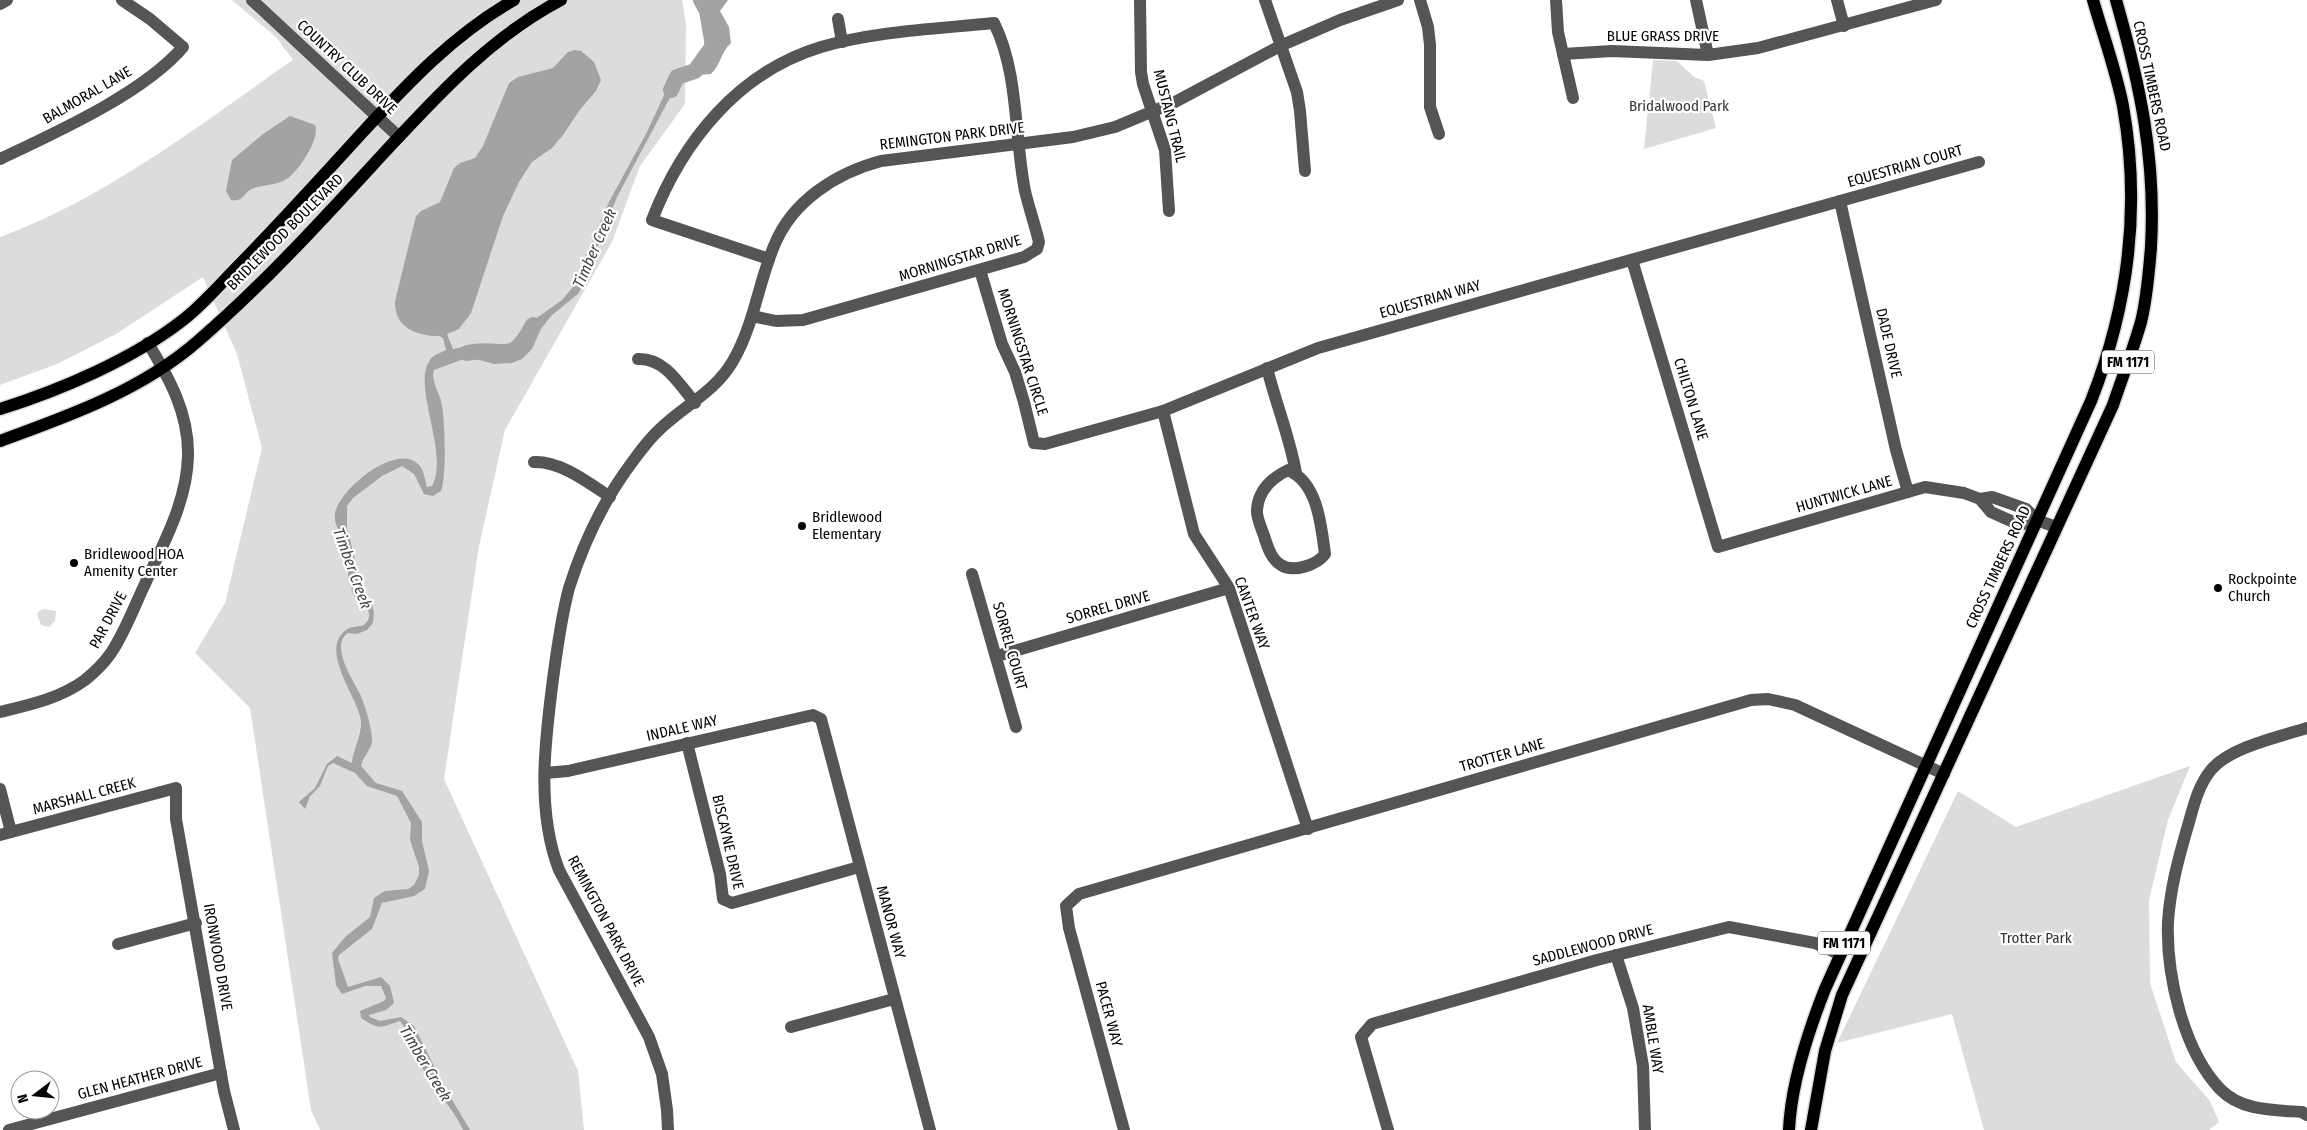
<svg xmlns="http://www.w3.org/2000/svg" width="2307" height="1130" font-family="'Fira Sans Condensed',sans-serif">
	<rect width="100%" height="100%" fill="#fff"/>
	<g fill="#dcdcdc">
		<path d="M232,0H682L686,23L685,104L640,166L612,242L505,430L479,546L444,779L578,1071L584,1130H320L311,1110L250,708L195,653L225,603L262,448L237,354L203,277L116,334L57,364L0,385V237C108,197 199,125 293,60L276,37Z"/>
		<path d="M1653,60L1677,61L1694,77L1704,81L1716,128L1644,149Z"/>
		<path d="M44,609L56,611L55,621L49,627L41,625L37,614L39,611Z"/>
		<path d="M2190,766L2168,820L2149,900L2150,983L2176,1062L2210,1101L2219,1122L2209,1130H1984L1952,1014L1837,1043L1958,791L2016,827Z"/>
	</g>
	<g fill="#a3a3a3">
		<path d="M699,0H728L720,11L729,27L731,43C721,52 721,64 711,74L689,76L677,82L674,90L617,197L579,293L551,316L541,329L532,349L522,359L512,363L494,364L469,357L434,370C431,380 438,391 441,400C445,418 447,475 441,491L433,496L424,494L414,474L402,466L382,476L353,498L347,506V528L358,571L359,588L372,605L374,612L373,623L367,630L357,634L348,633C329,646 354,681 361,696C366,709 371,725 372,738C373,749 363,756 361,766L376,783L402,791L422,822V841L429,871L425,889L414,896L382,903L372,929L339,955L338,959L348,987L381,977L390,986L394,1003L386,1010L369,1015L370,1017L380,1021L401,1017L414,1026L445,1088L470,1130H463C455,1111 441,1098 430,1081C417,1063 416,1041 400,1021C379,1028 380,1030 361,1018L360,1011L384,1001L386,998L381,986H365L342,994L336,985L332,953L345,937L370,917L374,898L385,891L408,889L414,885L419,875V867L410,840L411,823L397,796L367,786L355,773L333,763L328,766L320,786L310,796L305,809L299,802L315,788L327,764L337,756L352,763C353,749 362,735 361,721C359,699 318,650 346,630C351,626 358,627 364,625C380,609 355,602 352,591C346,571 346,551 339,531C336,525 334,520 335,513C339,490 394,444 417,463C425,470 424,479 427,487L432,486C450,454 411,385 430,360C433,355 440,353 446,350L443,338L439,336C416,336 394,327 395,301L416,216L421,211L440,202L454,168L460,163L475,158L483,146L509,83L518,77L553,68L568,52L575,50L581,51L594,62L601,80L596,91L579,111L563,135L552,148L532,162L519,182L503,216L471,313L459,329L447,334L453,349L477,344L498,356L511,354L521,346L531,322L562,300L573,287L609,202L647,132L671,80L677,76L693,73L707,37L715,32L716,23L710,15L704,16Z"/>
		<path d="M290,116L315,125C321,138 297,174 285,180C275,185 264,185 254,188C244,191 244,203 231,200L226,191L232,160L263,134Z"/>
	</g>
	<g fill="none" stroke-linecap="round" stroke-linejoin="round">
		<g stroke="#a3a3a3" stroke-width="16">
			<path d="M671,90L677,77L695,71L713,46L707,11L701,0"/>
			<path d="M467,353C503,345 511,368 533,325"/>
		</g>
		<g stroke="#dbdbdb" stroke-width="15">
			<g id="major">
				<path d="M0,409C61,390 133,359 183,320C204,304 221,283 240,264C281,222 321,178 361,134C407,84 454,34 514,0"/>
				<path d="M0,441C69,416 142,390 198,341C264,284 323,219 382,155C436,97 489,38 561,0"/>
				<path d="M1789,1130C1791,1084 1808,1032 1825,989L2091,401C2128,307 2141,207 2123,106C2116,70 2103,35 2093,0"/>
				<path d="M1811,1130L1825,1051L1842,995L2113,405C2122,378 2133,350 2141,322C2147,298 2149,272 2151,247C2156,159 2140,84 2116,0"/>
			</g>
		</g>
		<g stroke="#555" stroke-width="12">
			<path d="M252,0L399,137"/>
			<path d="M1140,0L1141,72L1143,84L1165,150L1169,211"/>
			<path d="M1265,0L1297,92L1300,111L1305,171"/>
			<path d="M1420,0L1428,27L1430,45V107L1439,134"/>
			<path d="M1556,0L1558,32L1573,98"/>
			<path d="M1696,0L1708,55"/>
			<path d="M1837,0L1844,26"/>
			<path d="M0,4L7,0"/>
			<path d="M838,19L842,42"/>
			<path d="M1563,54L1612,51L1708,55L1758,48L1936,0"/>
			<path d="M0,159C55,133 144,93 183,47L150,19L122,0"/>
			<path d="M1840,201L1896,450L1908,492"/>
			<path d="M1632,260L1718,547L1925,487L1964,493L1980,499L1992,497L2026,509L2037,520L2056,527"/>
			<path d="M980,270L1002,344L1015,372L1024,402L1034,443L1045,444L1163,411L1318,348L1979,162"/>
			<path d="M752,316L776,321L803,320L1024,257L1037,249L1039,242C1035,225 1029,208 1025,191C1014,136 1019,73 994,23C936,29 876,31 821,47C738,72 682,142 652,220L769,259"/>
			<path d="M638,359C665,358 679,384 695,403"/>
			<path d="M1267,368C1276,404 1290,438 1296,473"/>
			<path d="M1163,411L1194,534L1229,588L1308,829"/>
			<path d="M534,462C561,461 589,483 610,497"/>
			<path d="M1288,470C1318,483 1321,525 1325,554C1317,565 1293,573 1281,565C1272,560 1268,548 1265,539C1263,531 1256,518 1257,510C1258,490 1272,478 1288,470Z"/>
			<path d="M1980,499L1991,512L2020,525L2037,520"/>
			<path d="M972,574L1016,727"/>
			<path d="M997,656L1229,588"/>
			<path d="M0,712C29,705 61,698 85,680C95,672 104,663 111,653C125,632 134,607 145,584C163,544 187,502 188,456C189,413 169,378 148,343"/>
			<path d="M2307,728C2279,737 2230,747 2211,770C2197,787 2193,809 2187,829C2178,860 2170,890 2168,922C2166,974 2183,1050 2220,1089C2241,1111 2273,1110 2302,1112L2307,1115"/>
			<path d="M687,743L720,874L723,899L732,903L859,867"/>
			<path d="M545,773L568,771L813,715L821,719L930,1130"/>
			<path d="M0,789L11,832"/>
			<path d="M0,835L176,788V819L224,1091L234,1130"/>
			<path d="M118,944L196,923"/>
			<path d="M1616,955L1633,1008L1643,1066L1645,1130"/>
			<path d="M791,1027L894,999"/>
			<path d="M9,1130L221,1073"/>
			<path d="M668,1130L667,1110L662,1074L649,1037L559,870C536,810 545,741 553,679C557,649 561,618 569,588C583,544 605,498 633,461C641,450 650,438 660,429C685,405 715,392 733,361C754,325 758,284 774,246C792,201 836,173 881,161L1073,137L1115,127L1175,102L1280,46L1340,20L1398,0"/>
			<path d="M1124,1130L1069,928L1066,906L1079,894L1751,700L1768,699L1795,705L1944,774"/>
			<path d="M1388,1130L1361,1037L1372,1024L1597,960L1729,927L1815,943L1839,954"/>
		</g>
		<use href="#major" stroke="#000" stroke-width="12"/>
	</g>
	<g fill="#000" stroke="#fff" stroke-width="2">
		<circle cx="802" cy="526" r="5"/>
		<circle cx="74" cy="563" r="5"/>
		<circle cx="2218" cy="588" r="5"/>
	</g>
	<g text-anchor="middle" stroke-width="4.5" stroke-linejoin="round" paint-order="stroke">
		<g fill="#fff" stroke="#4c4c4c" stroke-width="1">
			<rect x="2102" y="350.5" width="52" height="23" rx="4"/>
			<rect x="1818" y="931.5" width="52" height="23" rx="4"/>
		</g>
		<g font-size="14" font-weight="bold" fill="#000">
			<text x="2128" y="367">FM 1171</text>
			<text x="1844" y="948">FM 1171</text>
		</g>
		<g font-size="15" fill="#000" stroke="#fff">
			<text x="1663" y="41">BLUE GRASS DRIVE</text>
			<text transform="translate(347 67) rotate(43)" y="5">COUNTRY CLUB DRIVE</text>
			<text transform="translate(2152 86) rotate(78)" y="5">CROSS TIMBERS ROAD</text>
			<text transform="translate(87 95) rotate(-30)" y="5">BALMORAL LANE</text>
			<text transform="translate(1170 116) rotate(76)" y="5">MUSTANG TRAIL</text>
			<text transform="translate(952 136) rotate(-7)" y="5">REMINGTON PARK DRIVE</text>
			<text transform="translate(1905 166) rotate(-16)" y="5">EQUESTRIAN COURT</text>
			<text transform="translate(285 232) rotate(-45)" y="5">BRIDLEWOOD BOULEVARD</text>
			<text transform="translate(960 258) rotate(-17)" y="5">MORNINGSTAR DRIVE</text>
			<text transform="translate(1430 299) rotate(-16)" y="5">EQUESTRIAN WAY</text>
			<text transform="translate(1889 343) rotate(77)" y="5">DADE DRIVE</text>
			<text transform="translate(1023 352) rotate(72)" y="5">MORNINGSTAR CIRCLE</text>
			<text transform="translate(1691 399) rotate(73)" y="5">CHILTON LANE</text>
			<text transform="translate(1844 494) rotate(-16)" y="5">HUNTWICK LANE</text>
			<text transform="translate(1998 567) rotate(-65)" y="5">CROSS TIMBERS ROAD</text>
			<text transform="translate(1108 607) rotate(-16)" y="5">SORREL DRIVE</text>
			<text transform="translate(1252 613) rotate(70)" y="5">CANTER WAY</text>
			<text transform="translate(108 620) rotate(-62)" y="5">PAR DRIVE</text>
			<text transform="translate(1010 646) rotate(74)" y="5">SORREL COURT</text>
			<text transform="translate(682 728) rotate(-13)" y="5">INDALE WAY</text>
			<text transform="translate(1502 755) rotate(-16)" y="5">TROTTER LANE</text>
			<text transform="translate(84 796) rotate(-15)" y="5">MARSHALL CREEK</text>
			<text transform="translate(728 842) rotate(77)" y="5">BISCAYNE DRIVE</text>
			<text transform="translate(606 921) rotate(62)" y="5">REMINGTON PARK DRIVE</text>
			<text transform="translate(891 922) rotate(75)" y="5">MANOR WAY</text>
			<text transform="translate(1593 945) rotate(-15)" y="5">SADDLEWOOD DRIVE</text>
			<text transform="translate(218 957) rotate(80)" y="5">IRONWOOD DRIVE</text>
			<text transform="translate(1109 1014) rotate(75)" y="5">PACER WAY</text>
			<text transform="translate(1653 1039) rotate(81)" y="5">AMBLE WAY</text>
			<text transform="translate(140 1078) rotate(-15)" y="5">GLEN HEATHER DRIVE</text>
		</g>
		<g font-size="15" fill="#333" stroke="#fff">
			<text x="1679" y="111">Bridalwood Park</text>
			<text x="2036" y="943">Trotter Park</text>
		</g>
		<g font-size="15" fill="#000" stroke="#fff" text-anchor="start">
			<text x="812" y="522">Bridlewood<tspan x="812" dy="17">Elementary</tspan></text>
			<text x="84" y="559">Bridlewood HOA<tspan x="84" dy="17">Amenity Center</tspan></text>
			<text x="2228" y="584">Rockpointe<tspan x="2228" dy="17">Church</tspan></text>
		</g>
		<g font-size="16" font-style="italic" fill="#444" stroke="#fff">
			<text transform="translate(594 248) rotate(-66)" y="6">Timber Creek</text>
			<text transform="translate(353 568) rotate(70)" y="6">Timber Creek</text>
			<text transform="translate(426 1063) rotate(59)" y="6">Timber Creek</text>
		</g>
	</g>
	<g transform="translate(35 1095) rotate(254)"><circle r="24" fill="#ffffff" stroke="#999999"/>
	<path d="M0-4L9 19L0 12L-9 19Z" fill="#000000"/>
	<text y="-8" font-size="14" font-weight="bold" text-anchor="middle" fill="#000000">N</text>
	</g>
</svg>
